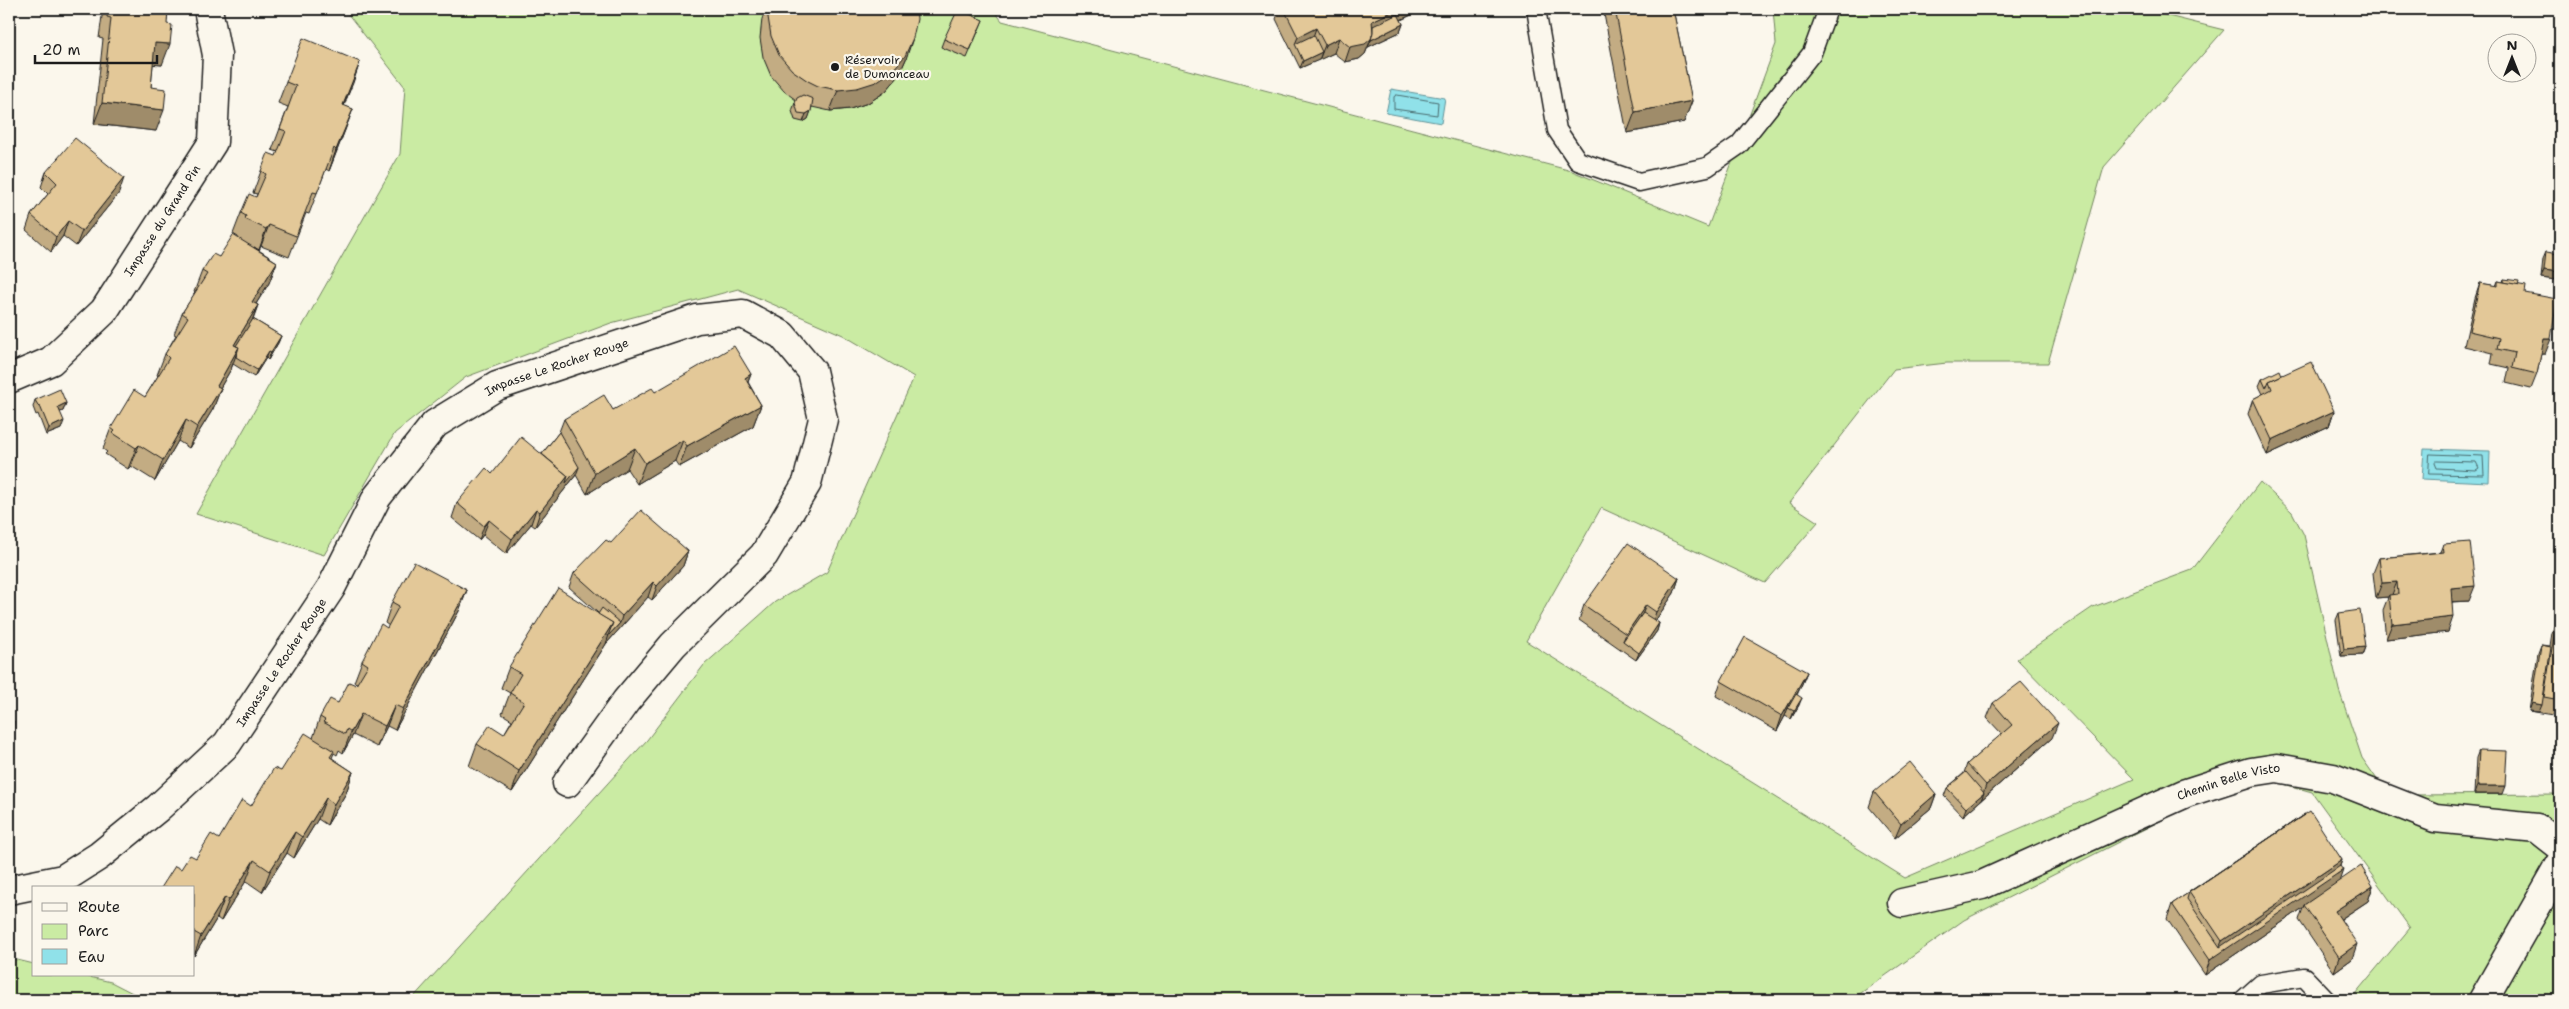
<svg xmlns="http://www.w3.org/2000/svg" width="2569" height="1009" font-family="'Shantell Sans',sans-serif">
	<rect width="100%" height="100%" fill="#fbf7ec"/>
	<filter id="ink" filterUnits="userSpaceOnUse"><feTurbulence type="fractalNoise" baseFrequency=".02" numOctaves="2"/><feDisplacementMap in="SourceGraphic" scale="10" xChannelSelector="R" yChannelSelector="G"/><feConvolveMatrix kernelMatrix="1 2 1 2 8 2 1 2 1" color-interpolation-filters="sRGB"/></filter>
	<g filter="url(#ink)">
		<g fill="#caeba3" stroke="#738460">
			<path d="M344,9H993L1002,21L1572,171L1708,227L1776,44L1773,9H2140L2224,30L2104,167L2048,363H1947L1894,369L1789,503L1818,522L1765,583L1601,508L1526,641L1905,878L2134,779L2017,659L2093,607L2192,570L2260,482L2292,512L2304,535L2339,690L2362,758L2381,785L2409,795L2560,794V1000H2350L2410,928L2312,792L2273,781L2198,802L1964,920L1851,1000H411L647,740L704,665L775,602L827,572L914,377L843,335L738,289L611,323L466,377L395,433L324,555L196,514L400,154L405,87Z"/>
			<path d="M9,958L34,964V975H81L111,982L146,1000H9Z"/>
		</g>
		<g fill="#90e1e9" stroke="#629297">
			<path d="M1391,89L1445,98L1441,123L1386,113Z"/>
			<path d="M2424,449L2490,451L2489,482L2422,479Z"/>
		</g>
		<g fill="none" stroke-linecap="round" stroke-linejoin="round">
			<g stroke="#4a6b6e" stroke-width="1">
				<path d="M1397,95L1438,102L1437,115L1394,109V97Z"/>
				<path d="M2430,454L2483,456L2484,475L2429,474Z"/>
				<path d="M2437,461L2476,462L2479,468L2476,470L2437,468L2435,463Z"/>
			</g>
			<g stroke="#1c1c1c" stroke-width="21">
				<g id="lane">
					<path d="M1536,9L1557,130L1578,161L1639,182L1707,167L1739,145L1812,53L1828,9"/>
					<path d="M2243,1000L2261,984L2304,977L2326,1000"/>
				</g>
			</g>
			<g stroke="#1c1c1c" stroke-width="31">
				<g id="street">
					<path id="s1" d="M9,379L51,361L104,311L213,142L217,55L208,9"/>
					<path id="s2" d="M9,890L63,879L99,856L158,808L227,744L331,588L377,497L435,424L497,386L697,319L743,314L782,335L812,371L823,419L807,483L764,555L673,645L626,701L567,783"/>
					<path id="s3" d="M1902,903L1982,885L2186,793L2251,772L2277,768L2333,778L2435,818L2537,828L2560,846"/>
					<path d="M2483,1000L2560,865"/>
				</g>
			</g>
			<use href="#lane" stroke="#fbf7ec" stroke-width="18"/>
			<use href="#street" stroke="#fbf7ec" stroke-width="28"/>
		</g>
		<g fill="#c3ac83" stroke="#1c1c1c">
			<path d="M103,9H168L162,65L153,64L151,87L156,131L94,124L103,39L99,38Z"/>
			<path d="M766,9H916L906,59L898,77L885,92L868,103L850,109L830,111L812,107L808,119L803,122L795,120L792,111L796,100L784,91L771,76L763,57L760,38L762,19Z"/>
			<path d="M1280,9H1424L1401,20L1403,24L1400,32L1368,47L1365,54L1359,59L1345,62L1334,53L1300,68L1276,19Z"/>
			<path d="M1603,9H1673L1692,101L1684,122L1627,133Z"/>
			<path d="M2276,9H2286L2285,11Z"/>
			<path d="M983,20L967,58L941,47L944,39Z"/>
			<path d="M360,62L344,106L353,109L345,130L329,171L326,169L309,214L306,213L289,257L261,246L259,250L254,247L277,262L269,283L256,304L258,305L253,319L281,336L278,343L268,360L266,358L254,377L233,364L231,369L220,388H221L213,409L189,448L178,441L155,481L131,466L128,469L105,454L107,452L103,449L111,428L145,397L158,376L157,375L165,354L176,335L174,334L182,313L195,293L194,292L202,271L219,257L238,238V237L233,234L241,213L256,197L257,194L253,193L261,171L276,156L278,152L272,150L288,107L278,103L286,82Z"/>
			<path d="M46,172L119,193L76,246L63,236L51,252L26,230L31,215L48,194L41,187Z"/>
			<path d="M2546,252L2557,280L2541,278L2543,259Z"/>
			<path d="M2504,279L2518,285L2525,293L2545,354H2541L2537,374L2531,389L2506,383L2509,368L2491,364L2493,353L2464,346L2475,298L2480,283L2496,286L2498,281L2503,282Z"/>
			<path d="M751,374L748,382L761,405L753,426L679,467L675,461L637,484L627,469L587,494L576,475L535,527L531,524L506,554L483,535L479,540L452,518L457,503L492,474L542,454L559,432L564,419L613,410L655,392Z"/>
			<path d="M2282,375L2334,411L2329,426L2267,455L2248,414L2253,399L2263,394L2259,386L2262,379Z"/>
			<path d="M35,400L66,403L63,411L60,412L61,429L46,435L38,414L36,415L33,407Z"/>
			<path d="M611,543L688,551L683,566L652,600L648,597L606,644L512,792L469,766L477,744L504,734L512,720L502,714L510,693L501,688L509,667L598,613L569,587L574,573Z"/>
			<path d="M2443,544L2469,601L2452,602L2448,632L2386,639L2383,610L2388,597L2376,598L2373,573L2379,558L2440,552Z"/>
			<path d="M1679,578L1674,593L1655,621L1659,623L1657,631L1636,660L1579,620L1584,605Z"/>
			<path d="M467,590L459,611L395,730L387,726L377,747L353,735L343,753L339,750L337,755L334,753L332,758L353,772L346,793L327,825L318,819L294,858L287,853L262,892L246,881L221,921L217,918L194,956V888L181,869L196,858L219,839L251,806L281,771L313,738L320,717L338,703L356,685L357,683L354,682L362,661L389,626L385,623L392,602Z"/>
			<path d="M2339,613L2365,647L2362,655L2341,656L2336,620Z"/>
			<path d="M2557,618L2560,619V716L2529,711L2538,653L2541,645L2550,646L2552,633Z"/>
			<path d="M1807,672L1801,686L1797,695L1799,705L1791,719L1785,716L1777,731L1716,696L1721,681Z"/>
			<path d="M1993,703L2052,738L1963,816L1944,796L1947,788L1964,773L1967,764L2002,734L1987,718Z"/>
			<path d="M2479,750L2502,794H2474L2476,758Z"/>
			<path d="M1874,792L1936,794L1931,808L1895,838L1869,807Z"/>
			<path d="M2305,814L2342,860L2340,866L2339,881L2373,886L2368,901L2341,919L2352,959L2334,972L2299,920L2303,908L2205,975L2167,919L2172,904Z"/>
		</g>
		<g fill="#9f8c6a" stroke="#1c1c1c">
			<path d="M1398,9H1424L1370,34L1372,21Z"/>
			<path d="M1403,24L1400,32L1368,47L1371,40Z"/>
			<path d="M1316,28L1311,43L1295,44L1298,37Z"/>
			<path d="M913,38L906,59L898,77L885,92L868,103L850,109L830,111L838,90Z"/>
			<path d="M1339,38L1334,53L1319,60L1325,45Z"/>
			<path d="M1371,39L1365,54L1359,59L1345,62L1350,47Z"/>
			<path d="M155,43L170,44L162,65L147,64Z"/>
			<path d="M1322,52L1319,60L1300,68L1303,61Z"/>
			<path d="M360,62L353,83L335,126L343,105Z"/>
			<path d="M1692,101L1684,122L1627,133L1635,112Z"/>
			<path d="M102,103L164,110L156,131L94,124Z"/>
			<path d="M353,109L345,130L329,171L336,150Z"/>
			<path d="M811,111L808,119L803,122L806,114Z"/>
			<path d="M124,178L119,193L76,246L82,231Z"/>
			<path d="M68,221L63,236L51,252L56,237Z"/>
			<path d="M269,225L261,246L259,250L266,229Z"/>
			<path d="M277,262L269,283L244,323L252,302Z"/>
			<path d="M2544,270L2560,272L2557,280L2541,278Z"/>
			<path d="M258,305L250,326L232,354L234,345Z"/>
			<path d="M281,336L278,343L268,360L271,352Z"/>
			<path d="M2544,339H2551L2545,354H2539Z"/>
			<path d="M239,347L231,369L209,407L217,386Z"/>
			<path d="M269,351L266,358L254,377L257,370Z"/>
			<path d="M751,374L743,395L745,378Z"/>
			<path d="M221,388L213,409L189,448L197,427Z"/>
			<path d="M66,403L63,411L56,414L58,407Z"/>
			<path d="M761,405L753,426L679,467L687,446Z"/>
			<path d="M2334,411L2329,426L2267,455L2272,440Z"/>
			<path d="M186,420L178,441L155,481L163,460Z"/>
			<path d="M64,421L61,429L46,435L49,428Z"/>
			<path d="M683,440L675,461L637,484L645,463Z"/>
			<path d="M139,445L131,466L128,469L136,448Z"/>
			<path d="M635,448L627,469L587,494L595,473Z"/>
			<path d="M579,467L576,475L535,527L540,512L568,476Z"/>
			<path d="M536,509L531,524L506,554L512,539Z"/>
			<path d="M489,520L483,535L479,540L484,526Z"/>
			<path d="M688,551L683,566L652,600L657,586Z"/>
			<path d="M1679,578L1674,593L1651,627L1656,612Z"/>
			<path d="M653,582L648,597L606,644L608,636L620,623L622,616Z"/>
			<path d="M2397,582L2391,597L2389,595L2388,597L2376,598L2382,583Z"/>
			<path d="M2475,586L2469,601L2445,602L2451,588Z"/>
			<path d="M467,590L459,611L395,730L403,709Z"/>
			<path d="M1646,605L1640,620L1623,641L1626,634Z"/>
			<path d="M2453,617L2448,632L2386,639L2392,624Z"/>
			<path d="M613,623L606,644L512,792L519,771Z"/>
			<path d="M1659,623L1657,631L1636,660L1639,653Z"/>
			<path d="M2365,647L2362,655L2341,656L2344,649Z"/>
			<path d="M1807,672L1801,686L1789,709L1788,708L1785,716L1777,731L1782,716Z"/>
			<path d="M1802,698L1799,705L1791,719L1794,711Z"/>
			<path d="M2532,703L2542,705L2539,712L2529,711Z"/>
			<path d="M395,705L387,726L377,747L385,726Z"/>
			<path d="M361,714L353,735L343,753L351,732Z"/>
			<path d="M2058,723L2052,738L1981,800L1986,785Z"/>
			<path d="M9,766H12L9,774Z"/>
			<path d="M353,772L346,793L327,825L334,804Z"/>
			<path d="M2477,786H2505L2502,794H2474Z"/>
			<path d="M1984,793L1981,800L1963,816L1966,808Z"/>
			<path d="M1936,794L1931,808L1895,838L1901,824Z"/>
			<path d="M326,798L318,819L294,858L302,837Z"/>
			<path d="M295,832L287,853L262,892L270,871Z"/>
			<path d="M254,860L246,881L221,921L229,900Z"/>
			<path d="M2342,860L2337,874L2343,870L2338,885L2304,905L2303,908L2205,975L2210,960L2216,956L2222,941Z"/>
			<path d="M2373,886L2368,901L2330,926L2335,911Z"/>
			<path d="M225,897L217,918L194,956L201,936Z"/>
			<path d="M2357,944L2352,959L2334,972L2339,957Z"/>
		</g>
		<g fill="#e3c898" stroke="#1c1c1c">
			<path d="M108,9H168L167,24L172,25L170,44L155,43L151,87L166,89L164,110L102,103L111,18L107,17Z"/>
			<path d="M769,9H916L917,19L913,38L905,56L892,71L876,82L857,88L838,90L818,86L808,81L792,70L779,55L771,36L768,17Z"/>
			<path d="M958,9L983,20L970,50L944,39Z"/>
			<path d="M1284,9H1398L1372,21L1373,32L1371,39L1365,44L1350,47L1339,38L1325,45L1316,28L1298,37Z"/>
			<path d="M1615,9H1673L1692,101L1635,112Z"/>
			<path d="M1398,14L1403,24L1371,40L1373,32V26Z"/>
			<path d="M1314,35L1322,52L1303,61L1295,44Z"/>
			<path d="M303,38L360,62L343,105L353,109L336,150L334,148L317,193L313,192L296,236L269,225L266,229L245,219L246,216L241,213L249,194L256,197L266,174L261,171L268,153L276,156L286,131L280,129L296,86L286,82Z"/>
			<path d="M803,95L813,99L811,111L806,114L798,113L795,103L797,98Z"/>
			<path d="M75,138L124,178L82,231L68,221L56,237L31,215L57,183L46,172Z"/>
			<path d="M233,235L277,262L252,302L258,305L234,345L239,347L217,386L221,388L197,427L186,420L163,460L139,445L136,448L113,433L115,431L111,428L134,390L145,397L169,358L165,354L188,317L182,313L207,274L202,271L213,254L219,257Z"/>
			<path d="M2546,252L2560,254V272L2544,270Z"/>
			<path d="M2504,279L2519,281L2518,285L2504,282Z"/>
			<path d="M2498,281L2526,286L2525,293L2557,299L2551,339H2544L2537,374L2512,368L2515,353L2497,349L2499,338L2469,331L2480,283L2498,286Z"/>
			<path d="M253,319L281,336L271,352L269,351L257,370L236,357L239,347L236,346Z"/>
			<path d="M734,346L751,374L745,378L761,405L687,446L683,440L645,463L635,448L595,473L564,419L604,395L613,410L652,388L655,392Z"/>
			<path d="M2311,362L2334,411L2272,440L2253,399L2272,389L2269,381Z"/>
			<path d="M2280,370L2282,375L2269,381L2266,388L2262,379Z"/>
			<path d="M60,389L66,403L58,407L64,421L49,428L40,406L39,407L35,400Z"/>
			<path d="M559,432L579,467L566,483L568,476L542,454Z"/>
			<path d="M521,437L568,476L540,512L536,509L512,539L489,520L484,526L457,503L486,468L492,474Z"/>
			<path d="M641,510L688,551L657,586L653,582L622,616L574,573L606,540L611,543Z"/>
			<path d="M2470,542L2475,586L2451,588L2453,617L2392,624L2389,595L2398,594L2397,582L2382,583L2379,558L2444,552L2443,544Z"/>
			<path d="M1628,543L1679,578L1656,612L1646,605L1626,634L1584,605Z"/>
			<path d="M414,562L467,590L403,709L395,705L385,726L361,714L351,732L347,729L345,734L323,722L325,720L320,717L330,699L338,703L349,682L356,685L368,665L362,661L381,624L387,628L399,606L392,602Z"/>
			<path d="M558,588L613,623L519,771L477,744L490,725L504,734L524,702L510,693L521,674L509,667Z"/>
			<path d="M602,608L620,623L608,636L613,623L598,614Z"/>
			<path d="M2360,610L2365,647L2344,649L2339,613Z"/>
			<path d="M1643,613L1659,623L1639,653L1623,641Z"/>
			<path d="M2557,618L2560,619V700L2544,697Z"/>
			<path d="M1745,637L1807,672L1782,716L1721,681Z"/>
			<path d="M2541,645L2551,647L2542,705L2532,703Z"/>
			<path d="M9,682H10L9,701Z"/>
			<path d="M2021,682L2058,723L1986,785L1967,764L2012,725L1993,703Z"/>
			<path d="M1796,694L1802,698L1794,711L1788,708Z"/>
			<path d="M9,721H14L12,766H9Z"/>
			<path d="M305,733L334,751L330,757L353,772L334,804L326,798L302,837L295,832L270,871L254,860L229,900L225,897L201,936L194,932V888H161L175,866L181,869L190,855L196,858L211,834L219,839L242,800L251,806L274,768L281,771Z"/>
			<path d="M2479,750L2507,751L2505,786H2477Z"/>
			<path d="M1910,762L1936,794L1901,824L1874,792Z"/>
			<path d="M1966,772L1984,793L1966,808L1947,788Z"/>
			<path d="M2310,811L2342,860L2222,941L2189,892Z"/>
			<path d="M2305,814L2189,892L2187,899L2220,947L2340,866L2343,870L2210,960L2172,904Z"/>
			<path d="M2361,866L2373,886L2335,911L2357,944L2339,957L2304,905Z"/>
		</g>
	</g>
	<circle fill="#1c1c1c" stroke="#fbf7ec" stroke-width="2" cx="835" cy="67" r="5"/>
	<g text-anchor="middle" stroke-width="4.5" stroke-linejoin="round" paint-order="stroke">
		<g font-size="12" fill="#1c1c1c" stroke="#fbf7ec" text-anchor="start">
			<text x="845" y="64">Réservoir<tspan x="845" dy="14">de Dumonceau</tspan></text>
		</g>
		<g font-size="12" fill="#1c1c1c" stroke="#fbf7ec">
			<text dy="4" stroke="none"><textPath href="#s1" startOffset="226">Impasse du Grand Pin</textPath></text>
			<text dy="4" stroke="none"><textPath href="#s2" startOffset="786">Impasse Le Rocher Rouge</textPath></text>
			<text dy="4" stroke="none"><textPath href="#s2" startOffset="366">Impasse Le Rocher Rouge</textPath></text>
			<text dy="4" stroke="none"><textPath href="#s3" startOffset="350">Chemin Belle Visto</textPath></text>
		</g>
	</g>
	<rect width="2569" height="1009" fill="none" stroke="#fbf7ec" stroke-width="30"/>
	<rect x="15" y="15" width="2539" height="979" fill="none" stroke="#1c1c1c" stroke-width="2" filter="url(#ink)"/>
	<rect x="32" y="886" width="162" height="90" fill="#fbf7ec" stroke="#a29f99"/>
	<rect x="42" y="903" width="25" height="8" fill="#fbf7ec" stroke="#a29f99"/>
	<text x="78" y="912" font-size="15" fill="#1c1c1c">Route</text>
	<rect x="42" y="924" width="25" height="15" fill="#caeba3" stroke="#a29f99"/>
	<text x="78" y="936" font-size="15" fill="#1c1c1c">Parc</text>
	<rect x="42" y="949" width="25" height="15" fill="#90e1e9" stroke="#a29f99"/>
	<text x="78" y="962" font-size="15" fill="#1c1c1c">Eau</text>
	<g transform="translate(2512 58)"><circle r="24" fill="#fbf7ec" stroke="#a29f99"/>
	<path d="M0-4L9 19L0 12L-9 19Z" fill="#1c1c1c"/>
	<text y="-8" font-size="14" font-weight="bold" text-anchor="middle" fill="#1c1c1c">N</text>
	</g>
	<path d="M35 55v8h122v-8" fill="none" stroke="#1c1c1c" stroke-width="2.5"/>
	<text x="42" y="55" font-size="15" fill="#1c1c1c" stroke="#fbf7ec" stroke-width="4" paint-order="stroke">20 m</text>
</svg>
